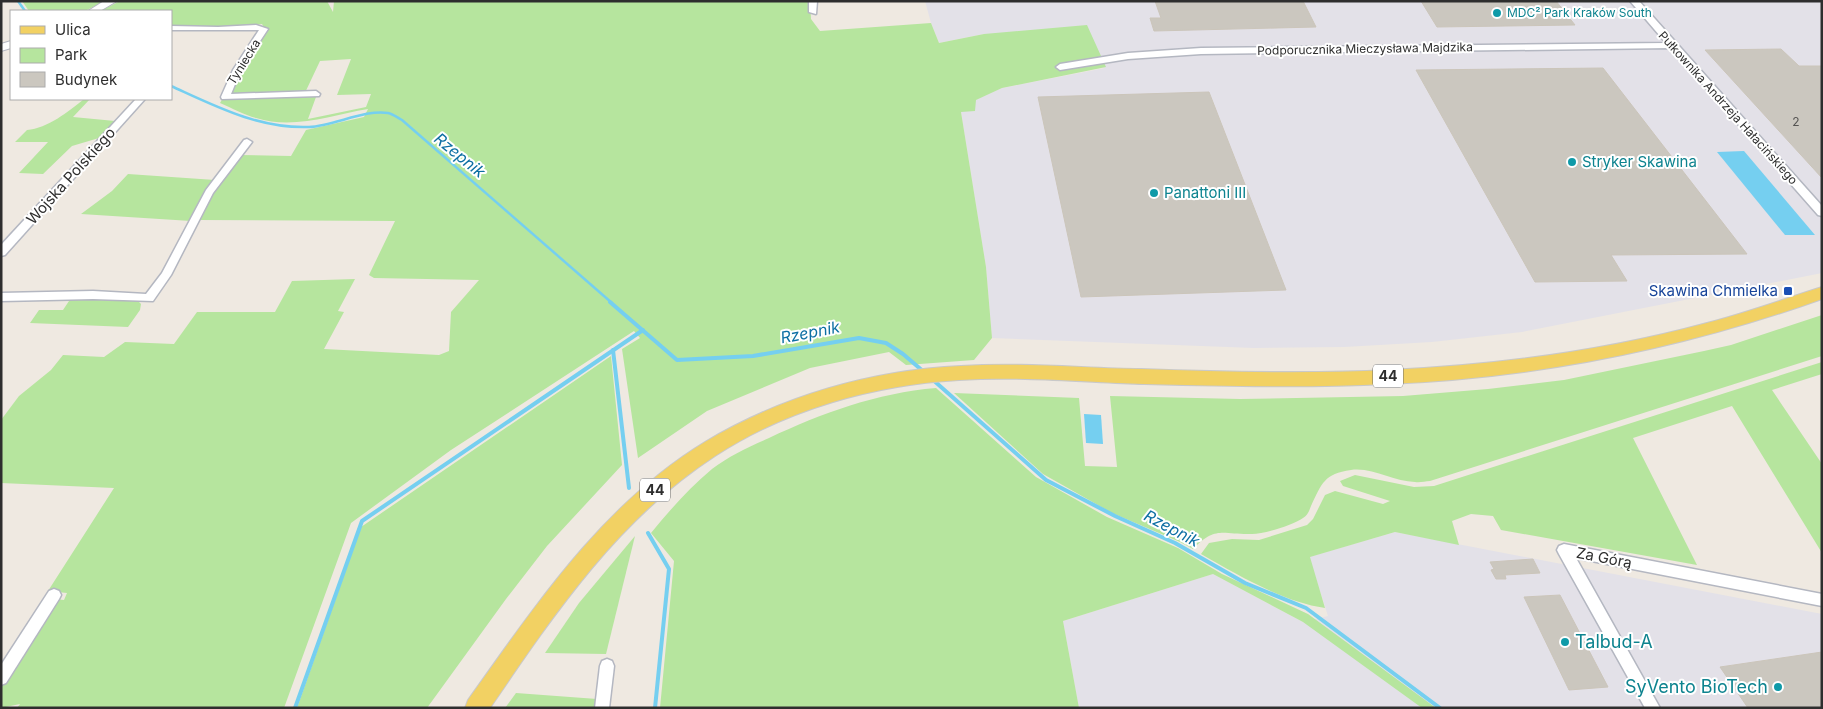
<svg xmlns="http://www.w3.org/2000/svg" width="1823" height="709" font-family="Inter,sans-serif">
	<rect width="100%" height="100%" fill="#efe9e1"/>
	<g fill="#e3e1e8">
		<path d="M925,1H1822V273L1522,332L1432,342L1344,347L1254,348L992,338L986,267L961,112L975,100L1002,88L1105,68L984,34L939,43L931,23Z"/>
		<path d="M1395,532L1822,614V708H1079L1063,621L1213,574L1303,622L1328,616L1309,557Z"/>
	</g>
	<g fill="#b6e59e" fill-rule="evenodd">
		<path d="M22,1H105L85,11H29Z"/>
		<path d="M120,1H327L333,12L334,1H810L811,19L820,31L931,23L939,43L984,34L1087,25L1106,67L1002,88L976,100L975,111L961,112L986,267L992,338L974,360L906,365L889,352L810,368L707,411L638,458L622,349L640,338L634,331L451,450L351,523L284,708H17L20,704L1,708V669L44,598L64,600L67,593L48,591L114,488L1,483V420L19,396L51,370L63,355L104,357L125,342L174,344L197,312H275L292,281L355,279L338,311L344,312L324,349L439,355L449,351L451,312L479,280L374,278L369,275L395,221L198,220L212,193L240,155L291,156L306,130L364,117L368,109C331,115 294,130 256,118C244,115 232,108 220,103L265,29L262,24L215,28L171,27V11H100ZM351,59L337,95L371,94L366,107L308,119L316,97H303L320,61Z"/>
		<path d="M84,99H90L73,117L115,121L99,138L72,146L43,174L19,173L48,142H15L27,130C48,128 68,112 84,99Z"/>
		<path d="M128,174L215,180L191,221L81,214L112,191Z"/>
		<path d="M71,298L137,300L141,304L140,310L128,327L30,323L39,310H63Z"/>
		<path d="M1822,315V356L1430,481C1425,481 1420,483 1415,482C1394,482 1373,467 1351,470C1324,474 1322,483 1311,506C1309,511 1308,515 1303,518C1293,525 1265,534 1252,534C1223,535 1216,525 1193,549L1180,542L1112,513L1043,474L954,393L1079,398L1085,466L1117,467L1110,396L1240,399L1403,396L1488,389L1564,380L1704,351L1731,345Z"/>
		<path d="M611,356L622,465L547,546L506,599L427,708H297L361,527Z"/>
		<path d="M1822,362V374L1772,390L1822,464V553L1732,406L1633,438L1697,565L1501,530L1493,516L1471,514L1452,521L1459,545L1395,532L1310,557L1325,608C1283,602 1238,575 1201,554L1209,543L1232,539L1259,540L1307,525L1313,519L1325,495L1335,491L1383,504L1390,501L1343,486L1340,481L1355,475L1414,487L1434,486Z"/>
		<path d="M936,388L1036,477L1107,517L1178,548L1222,574L1308,614L1436,708H1422L1303,622L1213,574L1063,621L1079,708H660L674,561L651,533C670,510 689,488 712,469C729,456 749,447 769,438C822,413 877,393 936,388Z"/>
		<path d="M635,536L606,654L545,653L579,603Z"/>
		<path d="M516,693L597,699L596,708H505Z"/>
	</g>
	<g fill="#75cff0">
		<path d="M1744,151L1815,235H1785L1717,152Z"/>
		<path d="M1084,414L1101,415L1103,444L1086,443Z"/>
	</g>
	<g fill="none" stroke-linecap="round" stroke-linejoin="round">
		<g stroke="#75cff0" stroke-width="2.5">
			<path d="M18,1L25,11"/>
			<path d="M171,86C215,106 259,129 309,127C334,126 365,109 388,113C393,114 398,118 402,120L612,303"/>
		</g>
		<g stroke="#75cff0" stroke-width="4">
			<path d="M610,302L677,360L753,356L859,338L886,343L903,354L924,372"/>
			<path d="M613,350L629,488"/>
			<path d="M932,379L1046,480L1115,516L1175,543L1245,583L1306,608L1440,708"/>
			<path d="M648,533L669,569L655,708"/>
			<path d="M295,708L362,521L643,330"/>
		</g>
	</g>
	<g fill="#cbc7bf" stroke="#cbc5ba">
		<path d="M1155,1H1303L1316,27L1154,31L1150,18H1161Z"/>
		<path d="M1421,1H1556L1575,25L1437,27Z"/>
		<path d="M1781,49L1799,66H1822V178L1705,50Z"/>
		<path d="M1603,68L1747,254L1611,255L1627,281L1535,282L1416,70Z"/>
		<path d="M1209,92L1286,290L1081,297L1038,97Z"/>
		<path d="M1533,559L1540,573L1505,575L1506,579H1496L1491,570L1494,569L1490,562Z"/>
		<path d="M1560,595L1608,687L1569,690L1524,597Z"/>
		<path d="M1822,652V708H1748L1720,667Z"/>
	</g>
	<g fill="none" stroke-linecap="round" stroke-linejoin="round">
		<g stroke="#b4b7c1" stroke-width="3">
			<g id="minor">
				<path d="M809,1H817L816,14L809,12Z"/>
				<path d="M1630,1H1639L1822,206V216L1818,215L1671,48L1201,54L1128,59L1060,70L1056,67L1060,64L1128,53L1201,48L1666,43Z"/>
				<path d="M256,25L268,29L241,70L231,94L316,91L320,94L319,96L222,99L221,97L233,70L259,30H171V26L218,27Z"/>
				<path d="M136,99H145L5,255L1,256V245Z"/>
				<path d="M247,139L252,142L213,193L171,275L153,301L93,299L1,301V293L93,291L146,294L162,273L206,190L244,140Z"/>
				<path d="M1564,544L1822,594V606L1576,558L1660,708H1645L1559,554L1557,550L1559,546Z"/>
				<path d="M54,589L59,591L61,595L59,599L6,683L1,685V665L49,591Z"/>
				<path d="M607,659L612,661L614,666L609,708H595L600,666L602,661Z"/>
			</g>
		</g>
		<g stroke="#b4b7c1" stroke-width="2">
			<g id="tertiary">
				<path d="M104,1H117L100,11H88Z"/>
				<path d="M11,41V48L1,51V44Z"/>
			</g>
		</g>
		<g stroke="#c9c9c9" stroke-width="2">
			<path id="primary" d="M1822,287V299C1682,349 1536,378 1388,384C1307,388 1225,386 1144,384C1083,382 1020,376 959,380C874,385 787,409 715,456C618,519 554,614 490,708H465L468,700C536,605 603,504 705,442C782,396 872,370 961,366C1021,362 1081,368 1141,369C1224,372 1306,374 1389,370C1495,365 1604,351 1707,323C1746,313 1784,299 1822,287Z"/>
		</g>
		<use href="#minor" fill="#fff" fill-rule="evenodd"/>
		<use href="#tertiary" fill="#fff" fill-rule="evenodd"/>
		<use href="#primary" fill="#f2d163" fill-rule="evenodd"/>
	</g>
	<g fill="#0f9aa8" stroke="#fff" stroke-width="2">
		<circle cx="1497" cy="13" r="5"/>
		<circle cx="1572" cy="162" r="5"/>
		<circle cx="1154" cy="193" r="5"/>
		<circle cx="1565" cy="642" r="5"/>
		<circle cx="1778" cy="687" r="5"/>
	</g>
	<rect fill="#1a4fb4" stroke="#fff" stroke-width="2" x="1783" y="286" width="10" height="10" rx="2.5"/>
	<g text-anchor="middle" stroke-width="4" stroke-linejoin="round" paint-order="stroke">
		<g font-size="12" fill="#0d838f" stroke="#fff" text-anchor="start">
			<text x="1507" y="17">MDC² Park Kraków South</text>
		</g>
		<g font-size="12" fill="#2e2e2e" stroke="#fff">
			<text transform="translate(1365 49) rotate(-1)" y="4">Podporucznika Mieczysława Majdzika</text>
			<text transform="translate(244 62) rotate(-58)" y="4">Tyniecka</text>
			<text transform="translate(1728 108) rotate(48)" y="4">Pułkownika Andrzeja Hałacińskiego</text>
		</g>
		<g font-size="12" fill="#555452">
			<text x="1796" y="126">2</text>
		</g>
		<g fill="#fff" stroke="#6d6d6d" stroke-width="1">
			<rect x="1373" y="364.5" width="30" height="23" rx="4"/>
			<rect x="640" y="478.5" width="30" height="23" rx="4"/>
		</g>
		<g font-size="14" font-weight="bold" fill="#2e2e2e">
			<text x="1388" y="381">44</text>
			<text x="655" y="495">44</text>
		</g>
		<g font-size="15" fill="#0d838f" stroke="#fff" text-anchor="start">
			<text x="1582" y="167">Stryker Skawina</text>
			<text x="1164" y="198">Panattoni III</text>
		</g>
		<g font-size="15" fill="#2e2e2e" stroke="#fff">
			<text transform="translate(71 176) rotate(-48)" y="5">Wojska Polskiego</text>
			<text transform="translate(1604 558) rotate(11)" y="5">Za Górą</text>
		</g>
		<g font-size="15" fill="#164399" stroke="#fff" text-anchor="end">
			<text x="1778" y="296">Skawina Chmielka</text>
		</g>
		<g font-size="16" font-style="italic" fill="#0d6fa3" stroke="#fff">
			<text transform="translate(460 155) rotate(39)" y="6">Rzepnik</text>
			<text transform="translate(810 332) rotate(-11)" y="6">Rzepnik</text>
			<text transform="translate(1172 528) rotate(28)" y="6">Rzepnik</text>
		</g>
		<g font-size="18" fill="#0d838f" stroke="#fff" text-anchor="start">
			<text x="1575" y="648">Talbud-A</text>
			<text x="1768" y="693" text-anchor="end">SyVento BioTech</text>
		</g>
	</g>
	<rect width="1823" height="709" fill="none" stroke="#2e2e2e" stroke-width="5"/>
	<rect x="10" y="10" width="162" height="90" fill="#ffffff" stroke="#ababab"/>
	<rect x="20" y="26" width="25" height="8" fill="#f2d163" stroke="#ababab"/>
	<text x="55" y="35" font-size="15" fill="#2e2e2e">Ulica</text>
	<rect x="20" y="48" width="25" height="15" fill="#b6e59e" stroke="#ababab"/>
	<text x="55" y="60" font-size="15" fill="#2e2e2e">Park</text>
	<rect x="20" y="72" width="25" height="15" fill="#cbc7bf" stroke="#ababab"/>
	<text x="55" y="85" font-size="15" fill="#2e2e2e">Budynek</text>
</svg>
